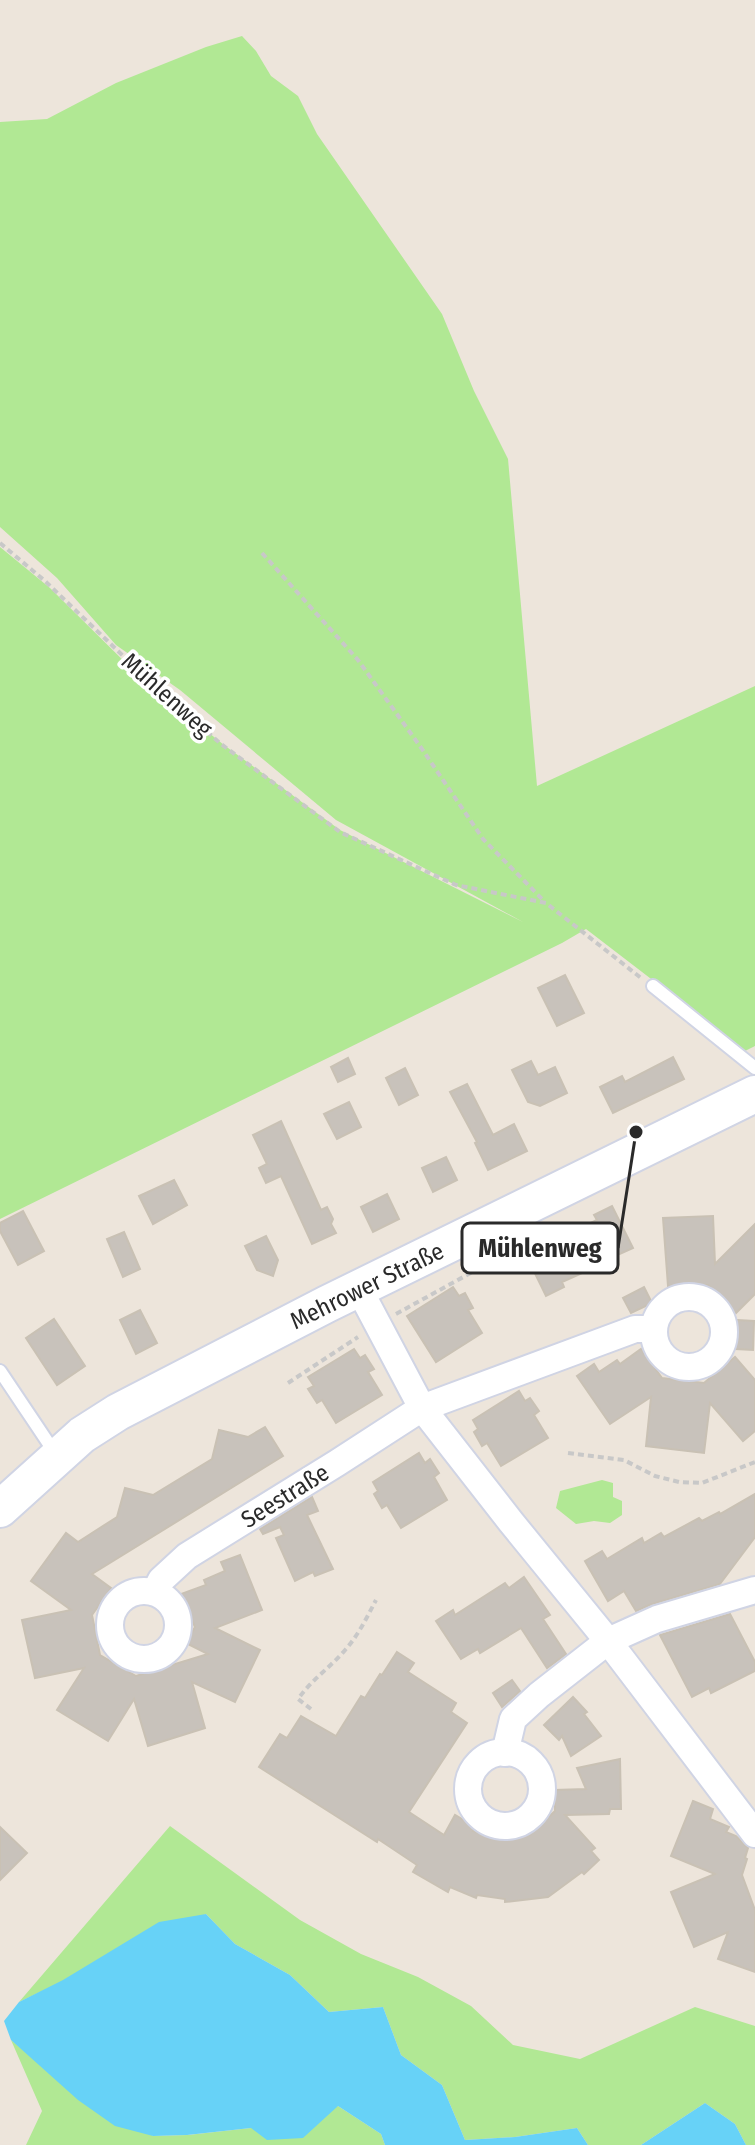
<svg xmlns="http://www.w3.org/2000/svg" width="755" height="2145" font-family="'Fira Sans Condensed',sans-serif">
	<rect width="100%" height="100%" fill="#ede5db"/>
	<g fill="#b1e894">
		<path d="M242,36L256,51L271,76L298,96L317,134L442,314L474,391L508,459L537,786L755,686V1046L745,1051L586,929L562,943L0,1219V547L50,588L143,680L224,745L340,830L523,922L336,820L180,690L116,645L57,578L0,527V122L47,119L116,83L206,47Z"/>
		<path d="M602,1480L613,1483V1497L622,1501V1515L610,1523L594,1521L576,1524L556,1508L560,1491Z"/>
		<path d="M170,1826L300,1920L361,1954L418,1977L471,2006L513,2045L580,2059L695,2007L755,2026V2145H746L735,2124L705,2103L641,2145H588L577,2128L515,2137L465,2140L442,2085L401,2055L383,2007L329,2012L290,1975L235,1944L206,1914L19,2002Z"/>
		<path d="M11,2040L33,2058L153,2136L188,2135L251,2128L338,2106L381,2134L385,2145H26L42,2111Z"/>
	</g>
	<g fill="#67d2f7">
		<path d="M206,1914L235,1944L290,1975L329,2012L383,2007L401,2055L442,2085L465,2140L515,2137L577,2128L588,2145H385L381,2134L338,2106L303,2138L267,2140L251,2128L187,2135L153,2136L115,2126L78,2100L11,2040L4,2021L19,2002L63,1980L159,1922Z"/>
		<path d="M705,2103L735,2124L746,2145H641Z"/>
	</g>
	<g fill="#c8c2bb" stroke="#c9c1b4" stroke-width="2">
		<path d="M565,975L584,1013L557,1026L538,988Z"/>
		<path d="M673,1057L684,1079L613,1113L600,1087L622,1076L625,1082Z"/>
		<path d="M348,1058L355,1074L338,1082L331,1067Z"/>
		<path d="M531,1061L538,1075L555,1067L567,1093L540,1106L528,1102L512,1070Z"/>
		<path d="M405,1068L418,1095L399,1105L386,1078Z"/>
		<path d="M467,1084L493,1135L514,1124L527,1151L488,1170L475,1143L477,1142L450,1092Z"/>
		<path d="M349,1102L361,1127L337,1139L324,1114Z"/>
		<path d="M281,1121L321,1210L327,1207L333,1219L331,1224L336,1233L312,1244L281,1176L266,1183L259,1168L267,1164L253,1135Z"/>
		<path d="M446,1157L457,1180L433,1192L422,1168Z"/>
		<path d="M174,1180L187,1205L153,1224L139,1196Z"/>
		<path d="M387,1194L399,1219L373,1232L361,1207Z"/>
		<path d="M612,1206L633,1248L615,1256L617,1261L600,1269L598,1266L562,1282L564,1287L546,1296L526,1255L543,1247L540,1242L558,1233L560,1237L597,1220L594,1215Z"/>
		<path d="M23,1211L44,1251L18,1265L0,1231V1223Z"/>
		<path d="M713,1216L715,1264L755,1224V1294L736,1313L708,1285L668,1286L663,1218Z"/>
		<path d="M124,1232L140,1269L123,1277L107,1239Z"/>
		<path d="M266,1236L278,1260L273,1276L257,1270L245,1246Z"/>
		<path d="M453,1287L459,1296L465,1293L473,1308L468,1310L482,1333L436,1362L407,1316Z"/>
		<path d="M644,1287L652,1303L631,1313L623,1298Z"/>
		<path d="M140,1310L157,1343L136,1354L120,1320Z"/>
		<path d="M54,1319L85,1366L57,1385L26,1338Z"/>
		<path d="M737,1320L754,1321L753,1350L736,1349Z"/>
		<path d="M354,1349L360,1358L365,1355L374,1369L368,1372L382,1395L336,1423L322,1400L317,1403L308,1389L314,1386L308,1377Z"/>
		<path d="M641,1349L662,1378L704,1383L735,1357L755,1380V1431L743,1441L710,1403L704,1453L646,1446L651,1397L610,1424L577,1376L594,1364L599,1372L617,1360L620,1364Z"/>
		<path d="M519,1391L525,1401L530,1398L539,1411L534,1415L548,1438L501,1466L487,1443L482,1446L474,1432L478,1429L473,1420Z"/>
		<path d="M265,1427L283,1456L92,1574L111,1588L92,1615L100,1655L136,1676L208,1654L186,1643L195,1627L181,1594L206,1585L204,1580L225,1571L221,1562L240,1555L262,1610L215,1628L260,1650L235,1702L192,1682L205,1728L148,1746L134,1699L108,1741L57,1710L84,1668L35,1678L22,1620L71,1610L31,1581L66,1533L78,1542L117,1517L125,1488L153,1495L212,1459L219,1430L248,1437Z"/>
		<path d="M419,1453L425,1463L430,1459L439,1473L434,1477L447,1500L401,1528L387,1505L382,1508L374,1494L378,1491L373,1482Z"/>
		<path d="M755,1494V1537L720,1584L652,1604L636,1611L624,1591L608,1601L585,1561L602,1551L607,1559L642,1538L644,1543L661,1533L664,1537L699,1518L702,1521L719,1512L720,1514Z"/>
		<path d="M312,1497L318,1511L307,1515L333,1569L315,1576L313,1572L295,1581L276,1538L284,1535L280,1527L263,1534L260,1529Z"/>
		<path d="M524,1577L550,1615L543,1619L566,1654L547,1668L521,1628L480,1653L478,1649L461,1659L436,1621L453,1610L455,1615L505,1583L509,1588Z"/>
		<path d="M730,1614L755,1662V1671L711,1693L709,1688L692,1697L660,1635Z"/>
		<path d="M397,1652L414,1663L408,1672L456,1703L451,1712L467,1723L409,1812L444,1835L455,1815L475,1827L473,1831L494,1837L507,1840L529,1835L555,1811V1790L586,1789L577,1768L620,1759L621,1809H610L609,1814L565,1815L595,1848L591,1851L599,1860L584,1874L582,1872L548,1897L505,1902V1899L477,1895L476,1898L450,1887L448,1892L413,1872L417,1865L378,1839L377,1842L259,1767L280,1734L287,1738L301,1716L336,1736L361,1696L365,1698L380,1674L382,1675Z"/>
		<path d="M512,1680L520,1691L502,1707L493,1693Z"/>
		<path d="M573,1697L587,1712L584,1714L601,1736L571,1756L562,1736L559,1740L544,1725Z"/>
		<path d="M693,1801L713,1809L710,1819L729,1827L726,1832L736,1836L748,1848L745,1858L747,1859L742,1875L755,1910V1972L718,1959L728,1932L694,1947L671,1892L715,1874L671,1856Z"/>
		<path d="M0,1827L27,1853L0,1880Z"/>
	</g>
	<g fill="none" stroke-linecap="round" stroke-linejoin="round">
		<g stroke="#d0d4e4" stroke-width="16">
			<g id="service">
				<path d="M653,986L755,1068"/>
				<path d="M0,1371L55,1453"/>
			</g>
		</g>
		<g stroke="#d0d4e4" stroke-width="30">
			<g id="minor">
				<path d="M359,1289L422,1408L511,1522L608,1641L755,1834"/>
				<circle cx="689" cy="1332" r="35"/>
				<circle cx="144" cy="1625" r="34"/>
				<path d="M155,1592L161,1580L187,1556L337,1463L422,1408L635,1329H654"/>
				<circle cx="505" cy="1789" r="37"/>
				<path d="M505,1753L513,1719L539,1695L608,1641L657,1619L755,1590"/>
			</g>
		</g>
		<g stroke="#d0d4e4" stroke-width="40">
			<path id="secondary" d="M0,1509L82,1435L118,1412L327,1304L755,1094"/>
		</g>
		<g stroke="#c8c8c8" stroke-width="4" stroke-dasharray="6 4" stroke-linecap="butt">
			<path d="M0,543L45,581L143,675L221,744L340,832L456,885L546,903L641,978"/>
			<path d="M262,553L358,660L422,749L483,839L544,901"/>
			<path d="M396,1314L476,1270L486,1267"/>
			<path d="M288,1383L358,1337"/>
			<path d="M568,1453L624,1460L655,1476L679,1482L702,1483L755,1462"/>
			<path d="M311,1709L298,1699C313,1678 331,1667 346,1649C359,1634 367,1617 376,1600"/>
		</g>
		<use href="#service" stroke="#fff" stroke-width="12"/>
		<use href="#minor" stroke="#fff" stroke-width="26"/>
		<use href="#secondary" stroke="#fff" stroke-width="36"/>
	</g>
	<g text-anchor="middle" stroke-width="7" stroke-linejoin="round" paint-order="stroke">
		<g font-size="24" fill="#2a2a2a" stroke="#fff">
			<text transform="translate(167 695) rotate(42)" y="8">Mühlenweg</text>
			<text transform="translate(367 1286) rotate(-26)" y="8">Mehrower Straße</text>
			<text transform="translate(285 1496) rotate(-32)" y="8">Seestraße</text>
		</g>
	</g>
	<path fill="none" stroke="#2a2a2a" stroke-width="3" d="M636 1132L618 1248"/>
	<circle fill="#2a2a2a" stroke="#fff" stroke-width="3" cx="636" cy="1132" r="8"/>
	<rect fill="#fff" stroke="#2a2a2a" stroke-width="3" x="462" y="1223" width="156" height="50" rx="8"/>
	<g font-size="26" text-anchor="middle" font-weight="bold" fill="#2a2a2a">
		<text x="540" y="1257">Mühlenweg</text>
	</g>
</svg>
